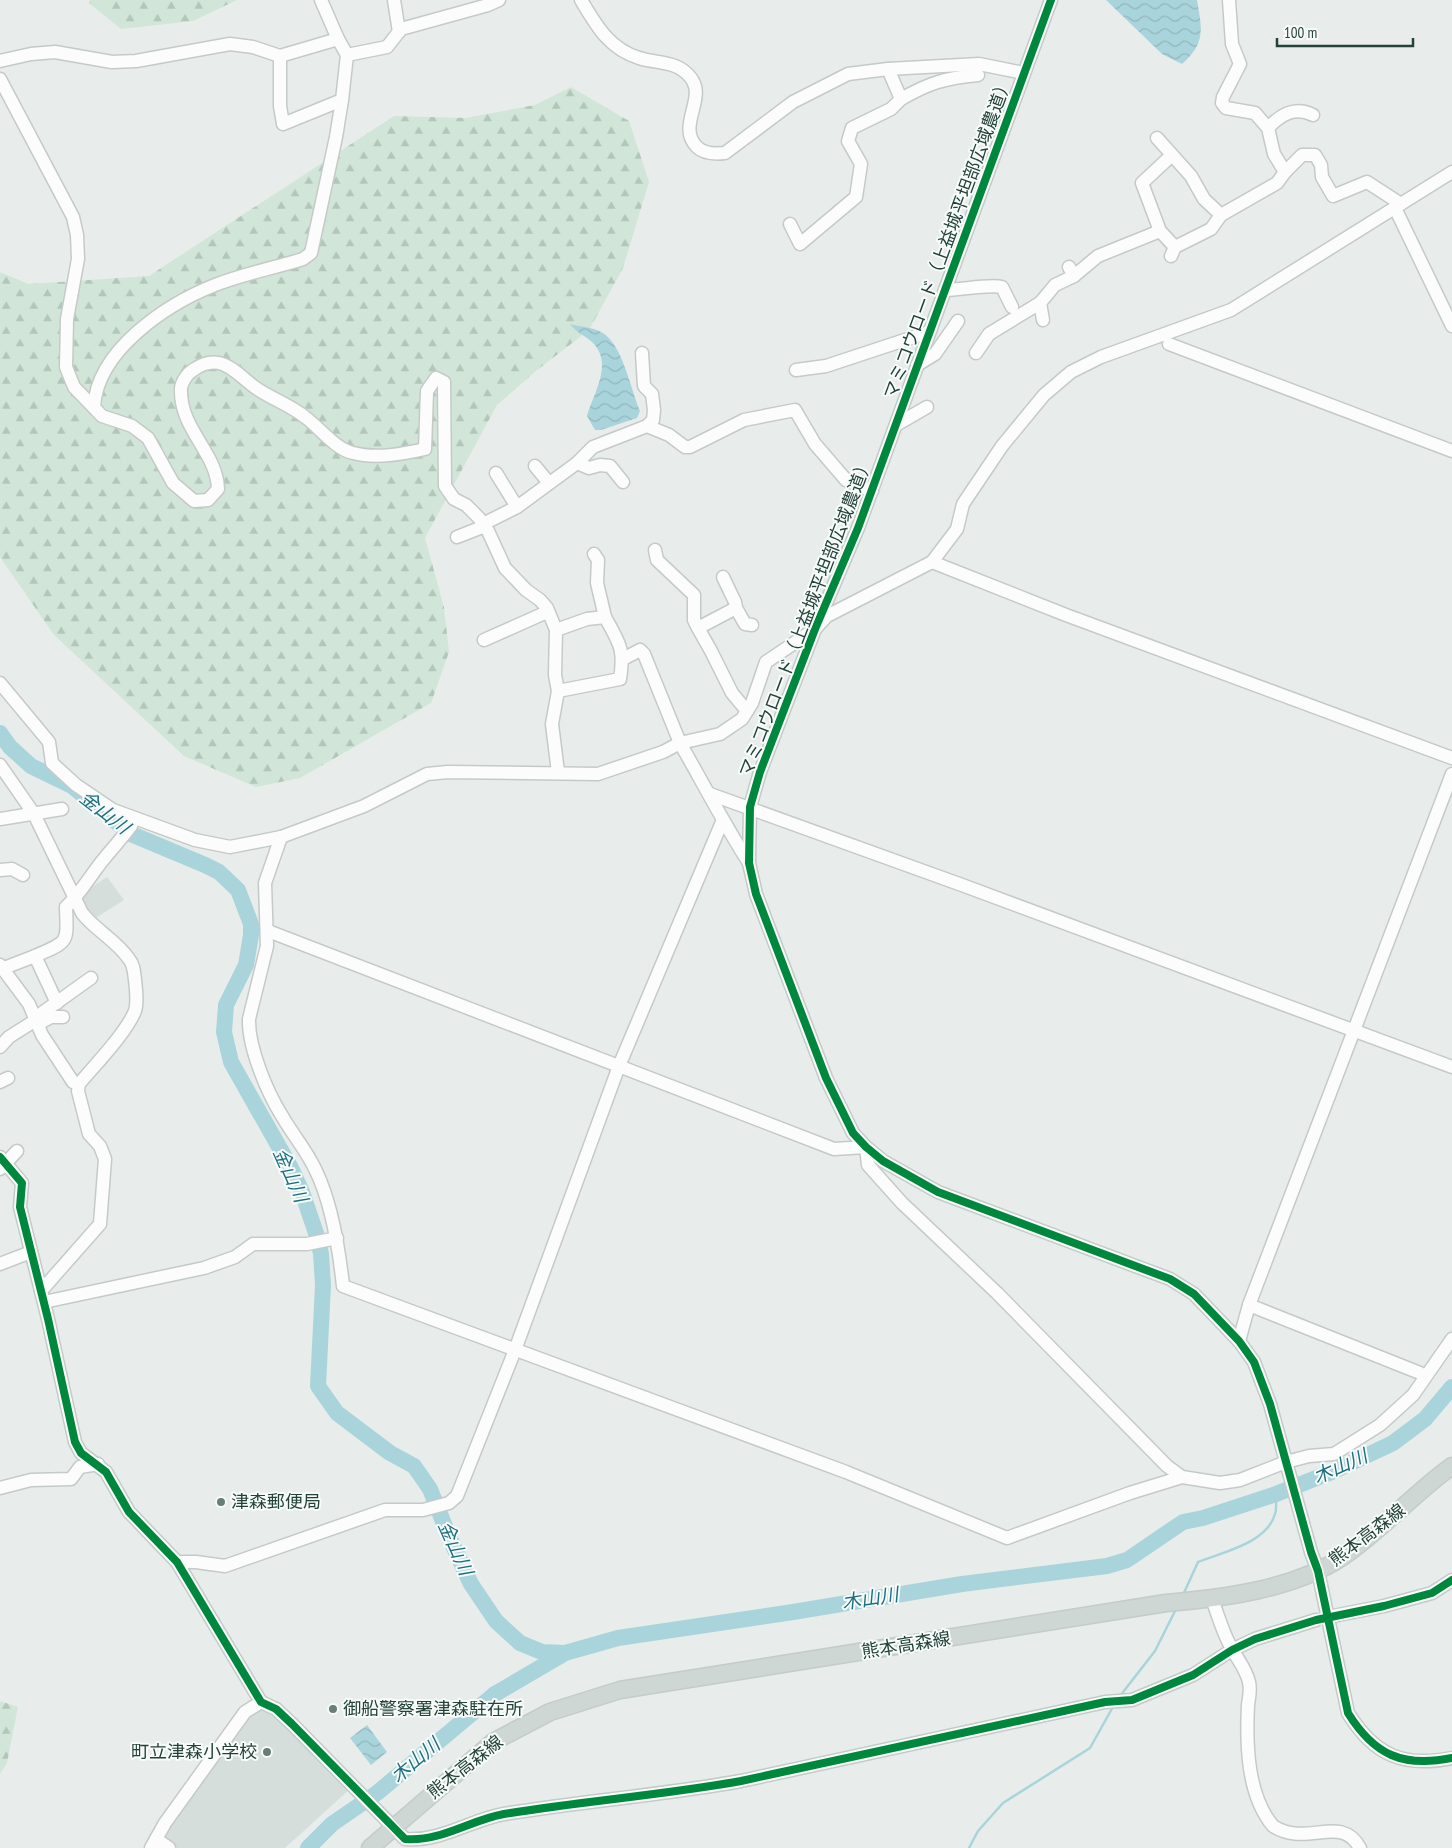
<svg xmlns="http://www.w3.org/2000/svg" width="1452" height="1848" font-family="'PT Sans Narrow','Noto Sans JP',sans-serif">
	<defs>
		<pattern id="forest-firs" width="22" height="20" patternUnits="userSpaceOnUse" patternTransform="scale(1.25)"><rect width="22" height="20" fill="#d1e6d8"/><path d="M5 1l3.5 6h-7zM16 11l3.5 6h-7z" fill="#b3c6ba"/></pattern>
		<pattern id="water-waves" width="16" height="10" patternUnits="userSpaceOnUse" patternTransform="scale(1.25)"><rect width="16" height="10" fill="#a9d4db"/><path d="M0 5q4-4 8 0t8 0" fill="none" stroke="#91b7bd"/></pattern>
	</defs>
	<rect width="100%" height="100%" fill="#e8edeb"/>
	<g fill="#d6dedb">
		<path d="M107,877L124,900L94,919L78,896Z"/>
		<path d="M259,1708L277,1715L350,1789L285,1848H172L158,1838L247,1713Z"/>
	</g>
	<g fill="url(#forest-firs)">
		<path d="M90,0H237L193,21L121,29L89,3Z"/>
		<path d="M571,87L629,121L649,182L623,268L589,330L536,371L497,405L425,538L444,607L449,652L431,703L300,778L256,787L184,756L54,635L0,557V272L29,284L149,276L394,116L466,118L535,105Z"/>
		<path d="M0,1701L18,1707L7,1763L0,1774Z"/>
	</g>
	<g fill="url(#water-waves)">
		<path d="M1106,0H1197C1202,29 1206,43 1182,64L1162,54Z"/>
		<path d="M570,324C580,327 592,327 601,332C622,342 631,390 640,411L637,418L601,430H595L587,416C594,392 614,363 592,342C584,335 577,333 570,324Z"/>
		<path d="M367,1725L387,1752L371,1765L350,1738Z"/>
	</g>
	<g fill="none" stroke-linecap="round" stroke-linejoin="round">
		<g stroke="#a9d4db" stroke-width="2.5">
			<path d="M1183,1595L1198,1562C1223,1552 1267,1543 1275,1514C1277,1508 1276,1500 1276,1494"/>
			<path d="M1120,1696L1155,1651L1176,1609"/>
			<path d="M969,1848L978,1831L1003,1803L1090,1748L1114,1705"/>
		</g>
		<g stroke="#a9d4db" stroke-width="16">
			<path d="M0,733L10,747L31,766L72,786L131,834L205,865L219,872L238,890L251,924V935L246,965L226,1005L224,1032L231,1062L291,1168L302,1192L318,1239L321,1254L323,1285L318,1386L337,1413L390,1453L414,1466L430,1489L450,1539L471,1584L496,1621L520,1643L542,1652L565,1653"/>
			<path d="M308,1848L332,1824L377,1793L495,1694L565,1653L618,1638L793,1612L962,1584L1107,1566L1127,1560L1183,1522L1203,1518L1276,1494L1334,1471L1393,1443L1425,1419L1452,1387"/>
		</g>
		<g stroke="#c5cac8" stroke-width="15">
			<g id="minor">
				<path d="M321,0L338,39"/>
				<path d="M394,0L399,32"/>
				<path d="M581,0C596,25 609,49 639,58C658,64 677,60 691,78C707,99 676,126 697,147C704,154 716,154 725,153L793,102L848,74L888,69L979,64L1024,73"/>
				<path d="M1051,0L858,528L815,629L760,772L750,807L749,863L756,894L826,1078L853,1133L866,1147L883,1161L938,1192L1170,1279L1194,1294L1239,1341L1254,1362L1270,1404L1311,1552L1318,1571L1348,1713C1374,1755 1403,1768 1452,1758"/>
				<path d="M1229,0L1232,44L1240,64L1223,97L1222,103L1226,108L1255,113L1268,128L1274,154L1285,172L1302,155H1315L1321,165L1322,177L1333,196L1367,182L1401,204"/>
				<path d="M347,55L387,47L401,29L488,5L499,0"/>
				<path d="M280,56V106L283,124L342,100"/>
				<path d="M0,61L31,54L55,52L112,62L136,61L230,44L253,47L280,56L338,39L347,55L342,100L336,137L311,253L303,259C274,268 243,274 215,285C167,304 97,350 94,407"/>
				<path d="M0,79L73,217L77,235L78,259L67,319L66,367L74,387L102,416L132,426L148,438L173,483L194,501L208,500L218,489C217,452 179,429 181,388C182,381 188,373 193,370C200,365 210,361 219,363C233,366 244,380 256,388C272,399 290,405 305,417C320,428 335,449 353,453C376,459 403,454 425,449L427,391L436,378L444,382L445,486L454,499L466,505L479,518L488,531L505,568L526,590L540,600L547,608L556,630L555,675L558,691L552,724L558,772"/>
				<path d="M901,99C929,83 945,78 978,75"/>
				<path d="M1268,128C1281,114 1295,106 1313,115"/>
				<path d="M1157,138L1191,176L1204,199L1221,215"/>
				<path d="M1172,155L1142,183L1160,231L1175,247"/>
				<path d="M1395,208L1452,326"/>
				<path d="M790,224L800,244L856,197L861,164L848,141L852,128L891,109L901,99L888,69"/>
				<path d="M1171,256L1175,247L1211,229L1221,215L1277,183L1285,172"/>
				<path d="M1074,276L1098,256L1160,231"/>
				<path d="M945,290C961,290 989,284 1002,287L1012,307"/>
				<path d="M1040,303L1043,320"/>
				<path d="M1169,344L1452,451"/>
				<path d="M976,353L989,334L1040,303L1055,285L1074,276L1069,267"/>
				<path d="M917,365L935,354L958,321"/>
				<path d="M796,370L826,366L929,332"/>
				<path d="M896,425L927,407"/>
				<path d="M647,426L669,435L685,447H690L744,420L795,410L815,444L846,480L872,491"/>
				<path d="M577,463L593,447L647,426L653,420L654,410L652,394L644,386L642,353"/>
				<path d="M535,466L549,483"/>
				<path d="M517,507L577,463L589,468L600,465L610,466L623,482"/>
				<path d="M483,524L517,507L496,473"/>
				<path d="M457,537L485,526"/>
				<path d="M655,550L657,560L694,595V620L698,628"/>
				<path d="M932,562L1066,615L1452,758"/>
				<path d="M723,577L735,602L736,608L698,628L711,651L732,693L747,711"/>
				<path d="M736,608L745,624L752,625"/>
				<path d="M556,630L587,619L605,617L597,583L598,560L594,554"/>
				<path d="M484,640L547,612"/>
				<path d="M623,659L640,650L644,654L680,743L720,734L742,719L752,703L766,662L815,629L827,616L932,562L957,529L963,504L1002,446L1044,395L1071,372L1101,357L1231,310L1452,172"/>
				<path d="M0,683L49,742L52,763L76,785L113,810L195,840L230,847L281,837L364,806L427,774L448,772L598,774L663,752L680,743C703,783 724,824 749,863"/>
				<path d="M558,691L620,679C625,648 619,643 605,617"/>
				<path d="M0,765L34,814L82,913C95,930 116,940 129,959C134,965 134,972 135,980C136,990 138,1002 135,1011C126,1033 95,1065 79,1084L78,1091L89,1134L100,1146L105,1159L100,1224L41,1291"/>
				<path d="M710,794L962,885L1452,1067"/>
				<path d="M0,819L62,809"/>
				<path d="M281,837L265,883L267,946L249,1019C248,1047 267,1092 282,1116C293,1135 307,1151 316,1171C332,1204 339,1249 343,1286L846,1472L1007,1538L1130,1493L1182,1477L1220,1483L1240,1480L1286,1462L1309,1456L1334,1454L1380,1425L1413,1395L1452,1339"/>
				<path d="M0,870L12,869L23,875"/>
				<path d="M268,931L834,1149L866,1147L868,1165L902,1203L997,1293L1167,1466L1182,1477"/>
				<path d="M35,956C70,941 67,943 66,907C81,893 90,876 103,860C112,849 122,838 131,826L133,819"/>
				<path d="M0,965L29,1004L42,1035L73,1082L79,1084"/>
				<path d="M4,968L35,956L57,1003"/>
				<path d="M35,1018L91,978"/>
				<path d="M38,1024L51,1017H63"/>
				<path d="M0,1047L9,1037L36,1020"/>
				<path d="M0,1082L8,1078"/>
				<path d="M0,1157L22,1183L20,1207L48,1319L75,1442L81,1453L106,1472L129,1512L177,1562L261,1702L276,1709L292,1724L405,1839C441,1842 470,1820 504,1814C583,1801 663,1795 741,1781L1105,1702L1132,1700L1193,1675L1232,1650L1255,1639L1316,1620"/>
				<path d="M0,1169L17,1151"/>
				<path d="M0,1264L31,1252"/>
				<path d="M44,1302L204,1268L235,1257L253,1244H307L337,1238"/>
				<path d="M1249,1305L1420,1373"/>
				<path d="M1239,1341L1249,1305L1452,774"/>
				<path d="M0,1488L31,1480L71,1479L80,1467L98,1464"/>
				<path d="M177,1562H196L225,1566L385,1510H423L449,1503L457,1496L515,1350L619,1066L722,822"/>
				<path d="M1212,1599C1218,1615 1223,1634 1232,1649C1238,1660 1246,1669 1249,1682C1251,1690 1249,1697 1248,1705C1246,1744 1247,1795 1273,1826C1308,1848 1341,1813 1360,1848"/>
				<path d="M1333,1616L1384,1606L1432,1593L1452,1580"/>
				<path d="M156,1839L169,1848"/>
				<path d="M151,1848L165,1823L245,1712L261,1702"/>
			</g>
		</g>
		<g stroke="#c3ccc9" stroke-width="19">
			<path id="major" d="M370,1848L493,1742L550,1712L620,1690L1166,1603C1223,1598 1291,1590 1341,1558C1381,1531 1413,1494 1452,1466"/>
		</g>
		<use href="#minor" stroke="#fcfcfc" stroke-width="12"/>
		<use href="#major" stroke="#cfd7d5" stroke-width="16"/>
		<g stroke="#f7fbf9" stroke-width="11">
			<g id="cycleway">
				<path d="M1051,0L858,528L815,629L760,772L750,807L749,863L756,894L826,1078L853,1133L866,1147L883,1161L938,1192L1170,1279L1194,1294L1239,1341L1254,1362L1270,1404L1311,1552L1318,1571L1348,1713C1374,1755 1403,1768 1452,1758"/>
				<path d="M0,1157L22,1183L20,1207L48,1319L75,1442L81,1453L106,1472L129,1512L177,1562L261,1702L276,1709L292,1724L405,1839C441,1842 470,1820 504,1814C583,1801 663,1795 741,1781L1105,1702L1132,1700L1193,1675L1232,1650L1255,1639L1316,1620L1384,1606L1432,1593L1452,1580"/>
			</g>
		</g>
		<use href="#cycleway" stroke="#00873e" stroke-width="8"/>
	</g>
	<g fill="#697e78" stroke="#f7fbf9" stroke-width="2">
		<circle cx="221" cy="1502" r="5"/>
		<circle cx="333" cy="1709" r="5"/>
		<circle cx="267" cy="1752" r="5"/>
	</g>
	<g text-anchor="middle" stroke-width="4" stroke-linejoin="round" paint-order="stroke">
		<g font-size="18" fill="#24423a" stroke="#f7fbf9">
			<text transform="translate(948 238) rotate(-70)" y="6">マミコウロード（上益城平坦部広域農道）</text>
			<text transform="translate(806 617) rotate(-69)" y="6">マミコウロード（上益城平坦部広域農道）</text>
			<text transform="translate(1367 1535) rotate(-37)" y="6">熊本高森線</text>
			<text transform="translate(906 1645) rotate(-9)" y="6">熊本高森線</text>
			<text transform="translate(465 1767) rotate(-38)" y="6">熊本高森線</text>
		</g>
		<g font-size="18" fill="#24423a" stroke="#f7fbf9" text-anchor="start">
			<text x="231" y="1508">津森郵便局</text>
			<text x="343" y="1715">御船警察署津森駐在所</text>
			<text x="257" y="1758" text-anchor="end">町立津森小学校</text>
		</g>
		<g font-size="19" font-style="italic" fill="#1c6f80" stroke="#f7fbf9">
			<text transform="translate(105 812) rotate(38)" y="7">金山川</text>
			<text transform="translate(291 1175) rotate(66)" y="7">金山川</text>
			<text transform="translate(1340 1466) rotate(-24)" y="7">木山川</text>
			<text transform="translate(456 1548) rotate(66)" y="7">金山川</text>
			<text transform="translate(870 1598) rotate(-9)" y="7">木山川</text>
			<text transform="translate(415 1760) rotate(-40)" y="7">木山川</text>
		</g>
	</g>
	<path d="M1277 38v8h136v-8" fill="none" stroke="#24423a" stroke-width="2.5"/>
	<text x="1284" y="38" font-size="15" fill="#24423a" stroke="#f7fbf9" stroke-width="4" paint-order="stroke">100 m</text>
</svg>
